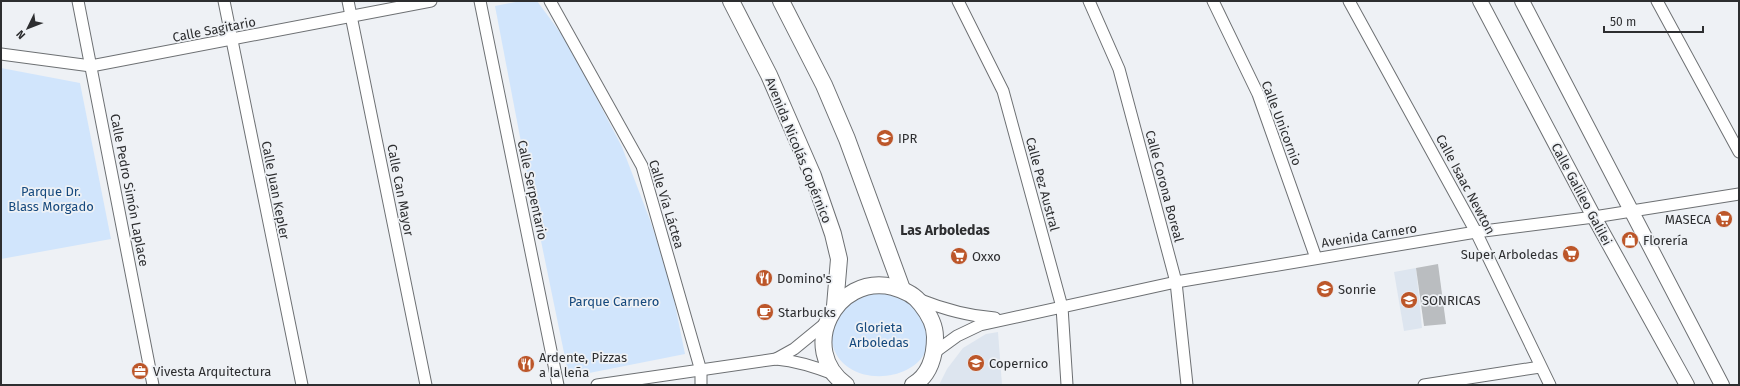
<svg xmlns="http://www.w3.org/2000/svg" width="1740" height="386" font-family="'Fira Sans',sans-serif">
	<rect width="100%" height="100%" fill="#eef1f5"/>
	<g fill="#dde5ef">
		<path d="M1416,268L1422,328L1404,331L1394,272Z"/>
		<path d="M998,332L1002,385H939L947,369L963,348L986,334Z"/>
	</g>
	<g fill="#d1e5fc">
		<path d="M521,1H537L568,43L622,147L650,220L670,280L685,354L569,377L525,163L495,6Z"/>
		<path d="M1,68L80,83L111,239L1,259Z"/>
		<path d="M863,288L912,298C917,307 925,317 928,327C930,334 928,344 926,351C909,386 840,386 832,342C831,334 830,322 835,315C841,306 855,296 863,288Z"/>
	</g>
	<path fill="#babdc0" d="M1438,264L1446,324L1424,326L1416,268Z"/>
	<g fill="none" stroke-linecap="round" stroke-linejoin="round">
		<g stroke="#6d7073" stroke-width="13">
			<g id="minor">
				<path d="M78,1L153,385"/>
				<path d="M224,1L302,385"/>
				<path d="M348,1L426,385"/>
				<path d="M480,1L558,385"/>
				<path d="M550,1L642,166L701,371V385"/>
				<path d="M958,1L1003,91L1062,307L1067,385"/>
				<path d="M1089,1L1119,69L1176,282L1187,385"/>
				<path d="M1213,1L1258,94L1316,258"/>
				<path d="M1349,1L1476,232L1550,385"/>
				<path d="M1657,1L1739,152"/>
				<path d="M1,54L91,66L431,1"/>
				<path d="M918,299C943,309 968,316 995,318"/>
				<path d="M935,352L957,336L980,325L1176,282L1476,232L1594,217L1739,194"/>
				<path d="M776,359L794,349L827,322"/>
				<path d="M597,385L776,359C798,361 816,367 836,375"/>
				<path d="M1424,385L1540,367"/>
			</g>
		</g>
		<g stroke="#6d7073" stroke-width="16">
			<g id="tertiary">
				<path d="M1480,1L1594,217L1687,385"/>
				<path d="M1522,1L1722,385"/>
			</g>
		</g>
		<g stroke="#6d7073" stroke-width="18">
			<g id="secondary">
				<path d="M731,1L769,75L813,176L833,234L839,259L835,306"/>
				<path d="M781,1L824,85L847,139L902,289"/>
				<path d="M846,385C797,350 835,273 893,287C904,290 915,295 921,304C929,314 935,325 935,337C935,355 930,375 913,385"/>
			</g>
		</g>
		<use href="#minor" stroke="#fff" stroke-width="11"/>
		<use href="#tertiary" stroke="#fff" stroke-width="14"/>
		<use href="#secondary" stroke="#fff" stroke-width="16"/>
	</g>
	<defs>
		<g id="school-disc" transform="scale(0.9)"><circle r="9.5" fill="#bc5629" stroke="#eef1f5"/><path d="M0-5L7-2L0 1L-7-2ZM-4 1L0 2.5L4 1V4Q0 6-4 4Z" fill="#fff"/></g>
		<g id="supermarket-disc" transform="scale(0.9)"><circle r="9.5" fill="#bc5629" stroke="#eef1f5"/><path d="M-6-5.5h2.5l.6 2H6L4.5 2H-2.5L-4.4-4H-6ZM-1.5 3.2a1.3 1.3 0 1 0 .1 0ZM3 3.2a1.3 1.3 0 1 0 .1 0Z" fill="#fff"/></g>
		<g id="shop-disc" transform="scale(0.9)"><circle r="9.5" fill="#bc5629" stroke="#eef1f5"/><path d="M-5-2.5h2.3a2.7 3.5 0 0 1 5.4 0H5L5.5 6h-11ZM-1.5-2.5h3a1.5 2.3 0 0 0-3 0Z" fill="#fff"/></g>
		<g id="restaurant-disc" transform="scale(0.9)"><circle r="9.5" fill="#bc5629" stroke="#eef1f5"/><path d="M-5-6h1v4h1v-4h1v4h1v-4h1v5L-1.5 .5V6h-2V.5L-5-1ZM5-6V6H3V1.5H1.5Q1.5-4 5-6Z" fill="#fff"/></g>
		<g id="cafe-disc" transform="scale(0.9)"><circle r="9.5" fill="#bc5629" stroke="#eef1f5"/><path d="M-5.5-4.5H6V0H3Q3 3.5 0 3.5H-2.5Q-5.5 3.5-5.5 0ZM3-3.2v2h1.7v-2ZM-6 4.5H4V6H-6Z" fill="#fff"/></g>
		<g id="office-disc" transform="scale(0.9)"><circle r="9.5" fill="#bc5629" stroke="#eef1f5"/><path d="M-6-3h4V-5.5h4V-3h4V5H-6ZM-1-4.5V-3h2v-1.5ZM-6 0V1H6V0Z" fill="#fff"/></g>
	</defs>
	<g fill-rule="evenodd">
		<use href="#school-disc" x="885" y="138"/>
		<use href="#supermarket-disc" x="1724" y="219"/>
		<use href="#shop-disc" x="1630" y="240"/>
		<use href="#supermarket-disc" x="1571" y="254"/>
		<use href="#supermarket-disc" x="959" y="256"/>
		<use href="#restaurant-disc" x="764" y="278"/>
		<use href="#school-disc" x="1325" y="289"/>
		<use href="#school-disc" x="1409" y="300"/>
		<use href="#cafe-disc" x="765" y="312"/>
		<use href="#school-disc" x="976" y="363"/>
		<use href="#restaurant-disc" x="526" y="364"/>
		<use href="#office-disc" x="140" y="371"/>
	</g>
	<g text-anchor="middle" stroke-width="3.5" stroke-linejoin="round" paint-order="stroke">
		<g font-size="13" fill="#2d2e30" stroke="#eef1f5">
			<text transform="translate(214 29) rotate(-11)" y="5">Calle Sagitario</text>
			<text transform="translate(1282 123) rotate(69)" y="5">Calle Unicornio</text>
			<text transform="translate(799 150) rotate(68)" y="5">Avenida Nicolás Copérnico</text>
			<text transform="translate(1043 184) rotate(75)" y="5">Calle Pez Austral</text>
			<text transform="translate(1466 184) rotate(62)" y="5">Calle Isaac Newton</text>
			<text transform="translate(1165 186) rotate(75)" y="5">Calle Corona Boreal</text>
			<text transform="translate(130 190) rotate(79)" y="5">Calle Pedro Simón Laplace</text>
			<text transform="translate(276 190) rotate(79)" y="5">Calle Juan Kepler</text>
			<text transform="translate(401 190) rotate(79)" y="5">Calle Can Mayor</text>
			<text transform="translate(533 190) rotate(78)" y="5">Calle Serpentario</text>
			<text transform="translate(1582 194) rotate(62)" y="5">Calle Galileo Galilei</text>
			<text transform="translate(667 204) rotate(73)" y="5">Calle Vía Láctea</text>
			<text transform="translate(1369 235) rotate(-9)" y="5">Avenida Carnero</text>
		</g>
		<g font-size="13" fill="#2d2e30" stroke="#eef1f5" text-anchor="start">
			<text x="898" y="143">IPR</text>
			<text x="1711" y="224" text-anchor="end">MASECA</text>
			<text x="1643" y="245">Florería</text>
			<text x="1558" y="259" text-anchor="end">Super Arboledas</text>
			<text x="972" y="261">Oxxo</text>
			<text x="777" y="283">Domino's</text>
			<text x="1338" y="294">Sonrie</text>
			<text x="1422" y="305">SONRICAS</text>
			<text x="778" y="317">Starbucks</text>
			<text x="539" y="362">Ardente, Pizzas<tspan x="539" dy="15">a la leña</tspan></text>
			<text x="989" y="368">Copernico</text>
			<text x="153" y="376">Vivesta Arquitectura</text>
		</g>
		<g font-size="13" fill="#15497e" stroke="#eef1f5">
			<text x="51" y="196">Parque Dr.<tspan x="51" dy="15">Blass Morgado</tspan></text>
			<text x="614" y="306">Parque Carnero</text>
			<text x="879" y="332">Glorieta<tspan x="879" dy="15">Arboledas</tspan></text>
		</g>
		<g font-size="14" font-weight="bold" fill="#2d2e30" stroke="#eef1f5">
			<text x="945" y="235">Las Arboledas</text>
		</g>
	</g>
	<rect width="1740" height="386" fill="none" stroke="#2d2e30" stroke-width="4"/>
	<g transform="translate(28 28) rotate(227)" stroke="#eef1f5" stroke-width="3" paint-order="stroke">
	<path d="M0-3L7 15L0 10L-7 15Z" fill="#2d2e30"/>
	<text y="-6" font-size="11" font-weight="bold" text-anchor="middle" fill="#2d2e30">N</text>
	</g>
	<path d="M1604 26v6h99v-6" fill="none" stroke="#2d2e30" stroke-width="2"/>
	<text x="1610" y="26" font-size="12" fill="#2d2e30" stroke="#eef1f5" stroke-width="3" paint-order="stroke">50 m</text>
</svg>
